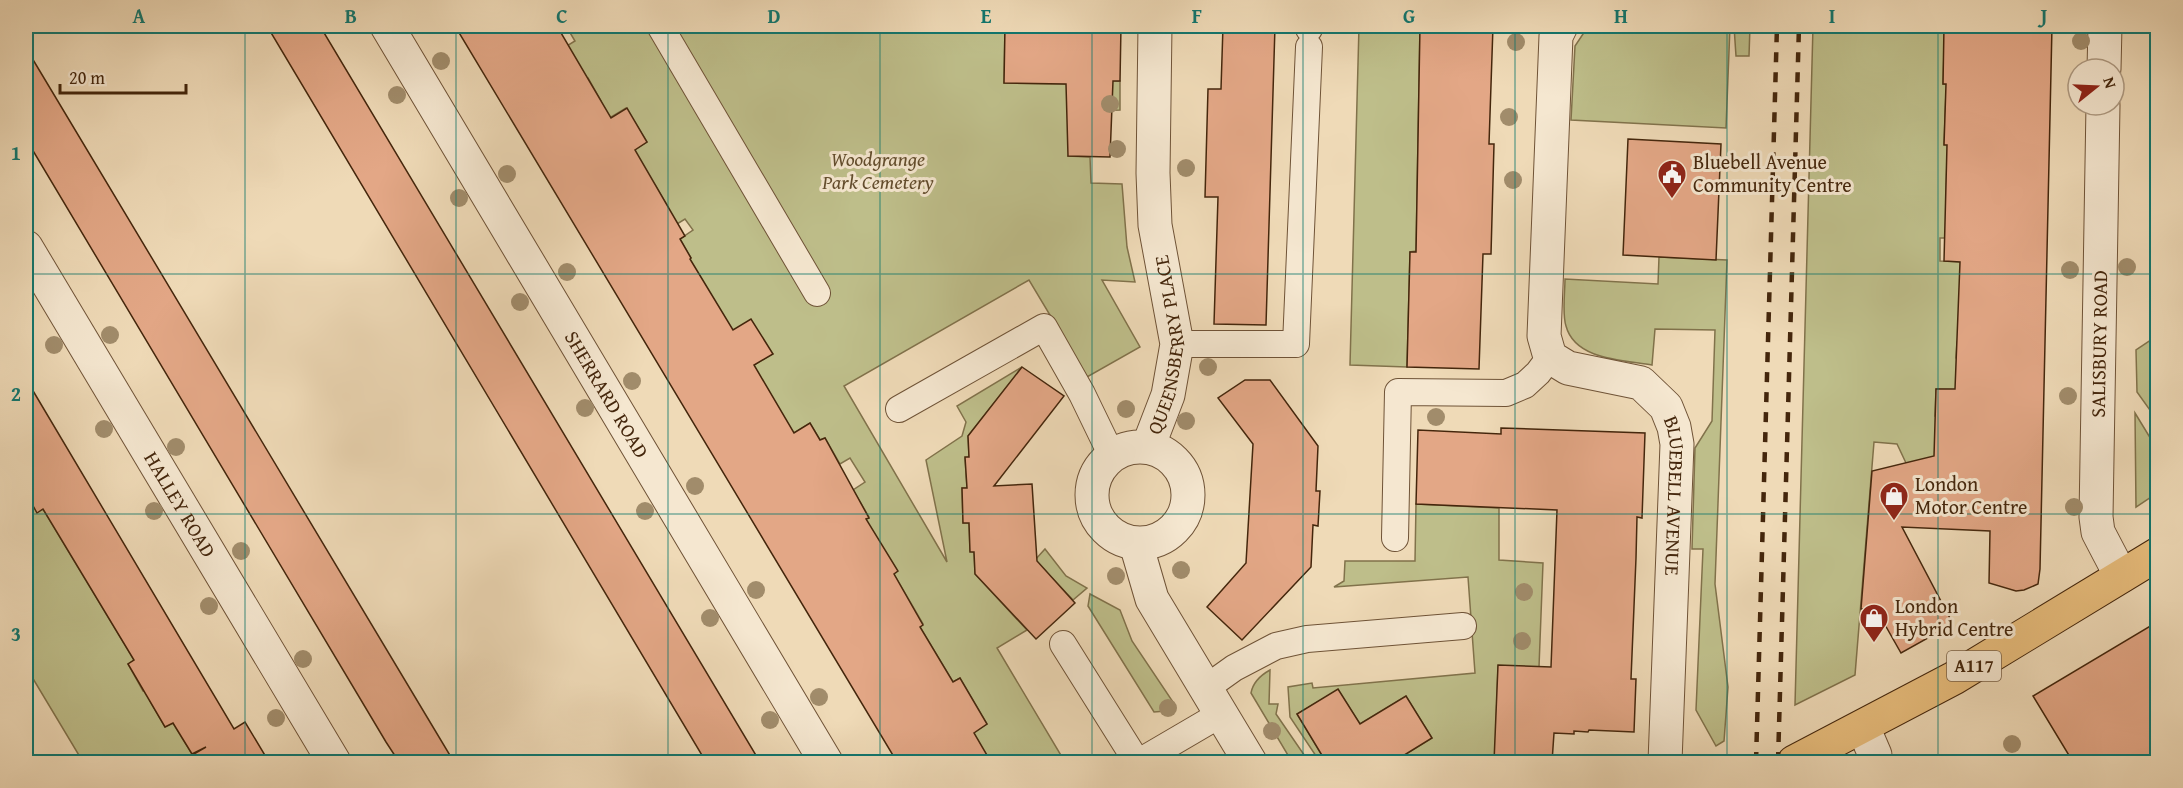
<svg xmlns="http://www.w3.org/2000/svg" width="2183" height="788" font-family="'Gentium Book Plus',serif">
	<rect width="100%" height="100%" fill="#efdab7"/>
	<filter id="stains"><feTurbulence type="fractalNoise" baseFrequency=".00333" numOctaves="4"/><feColorMatrix values="0 0 0 0 .2 0 0 0 0 .09 0 0 0 0 .02 0 0 0 .5 -.17"/></filter>
	<radialGradient id="worn" r=".72"><stop offset=".6" stop-color="#630" stop-opacity="0"/><stop offset="1" stop-color="#630" stop-opacity=".3"/></radialGradient>
	<g fill="#bebe8a" stroke="#81724b" stroke-width="1.5">
		<path d="M566,26H1005L1004,83L1065,84V79L1120,81V110L1088,111L1068,156L1090,157L1091,183L1122,184L1127,247L1135,282L1102,280L1140,347L1087,377L1029,280L844,386L947,562L926,460L962,436L966,422L957,406L1022,367L968,436L969,457L965,458L967,488H962L963,523H969L970,551L974,552L975,574L1027,630L997,648L1065,762H991L984,751L964,762H947L941,752L987,724L960,678L953,682L920,627L923,624L863,521L869,517L853,490L865,482L850,458L840,464L825,438L820,440L810,423L763,452L723,384L772,354L702,349L660,277L691,258L680,239L693,230L685,219L641,246L668,207L655,185L598,172L647,142L626,108L578,137L601,101L588,78L534,66L575,41Z"/>
		<path d="M1359,26H1420L1416,251L1410,252L1407,367L1350,365Z"/>
		<path d="M1591,26H1730L1726,128L1571,120L1575,46L1583,34Z"/>
		<path d="M1734,26H1750L1749,56H1736Z"/>
		<path d="M1813,26H2001V37L1944,52L1943,84L2000,86L1946,92L1944,144L1999,146L1998,159L1947,158L1946,200L1997,202L1962,238H1940V261L1977,262L1994,343L1957,342L1956,358L1993,391L1936,389L1935,416L1992,456L1906,463L1897,444L1874,442L1855,675L1795,705Z"/>
		<path d="M1659,257L1727,260L1715,584L1728,687L1724,741L1716,746L1696,710L1703,549H1692L1695,448L1712,421L1715,330L1655,329L1652,365C1623,360 1575,360 1566,326C1562,314 1565,292 1565,279L1658,284Z"/>
		<path d="M2157,336V346L2152,349L2157,358V420L2137,392L2136,350Z"/>
		<path d="M2135,413L2157,449V493L2136,507Z"/>
		<path d="M26,493L37,512L43,509L134,660L128,664L143,691L150,687V701L165,727L173,723L192,754L179,762H83L26,667Z"/>
		<path d="M1416,504L1499,508V560L1543,563L1539,667L1498,666L1495,758H1477L1476,762H1393L1432,738L1406,696L1360,724L1338,690L1297,714L1326,762H1320L1290,717L1288,687L1312,683L1313,688L1475,673L1468,577L1334,587L1344,581L1345,561H1415Z"/>
		<path d="M1045,549L1066,576L1087,588L1073,600L1035,560Z"/>
		<path d="M1090,594L1120,610L1132,641L1175,705L1166,711L1154,712L1088,606Z"/>
		<path d="M1270,670L1269,704H1278L1276,714L1309,762H1292L1251,693C1253,682 1261,675 1270,670Z"/>
	</g>
	<g fill="#e3a786" stroke="#44260c" stroke-width="1.5">
		<path d="M267,26H320L760,762H706Z"/>
		<path d="M455,26H557L611,118L627,108L647,142L635,150L685,236L680,239L691,258L690,259L733,330L751,319L773,354L754,365L794,433L810,423L820,440L825,438L869,518L866,519L898,571L894,574L923,625L920,627L953,682L960,678L987,724L974,733L991,762H897Z"/>
		<path d="M1005,26H1121L1120,81H1113L1110,157L1068,156L1066,84L1004,83Z"/>
		<path d="M1223,26H1275L1266,325L1214,324L1218,197H1205L1208,89H1221Z"/>
		<path d="M1420,26H1493L1489,144H1494L1491,254H1483L1479,369L1407,367L1410,252H1416Z"/>
		<path d="M1944,26H2052L2040,569L2038,584L2024,590L2016,591L1989,583L1990,531L1902,527L1953,624L1901,653L1876,609H1861L1872,471L1934,456L1936,389H1955L1960,262L1944,261L1947,145H1944L1946,84H1943Z"/>
		<path d="M26,48L427,717L454,762H399L386,742L26,139Z"/>
		<path d="M1628,139L1721,144L1716,260L1623,255Z"/>
		<path d="M1022,367L1064,396L994,486L1032,484L1037,561L1075,603L1036,639L975,574L974,552H970L969,523H963L962,488H967L965,457H969L968,436Z"/>
		<path d="M26,379L234,729L245,722L269,762H180L206,747L192,754L173,723L165,727L128,664L134,660L43,509L37,513L26,493Z"/>
		<path d="M1245,380H1270L1318,446L1316,491H1320L1318,526L1313,525L1311,567L1242,640L1207,607L1246,563L1253,444L1218,398Z"/>
		<path d="M1501,428L1645,433L1642,518L1637,517L1636,558L1631,679H1636L1634,732L1589,730L1588,732L1574,731V734L1554,733L1552,762H1494L1498,665L1551,667L1557,510L1416,504L1418,430L1501,434Z"/>
		<path d="M2157,622V762H2073L2033,696Z"/>
		<path d="M1338,689L1360,724L1406,696L1432,738L1393,762H1326L1297,714Z"/>
	</g>
	<g fill="none" stroke-linecap="round" stroke-linejoin="round">
		<g stroke="#6f5337" stroke-width="28">
			<g id="lane">
				<path d="M660,26L817,293"/>
				<path d="M1309,29L1310,26"/>
				<path d="M1177,344H1296L1309,47"/>
				<path d="M899,409L1044,327L1082,394L1112,456"/>
				<path d="M1395,538L1398,392L1506,393L1525,385L1538,373L1550,357"/>
				<path d="M1063,644L1137,762"/>
				<path d="M1206,688L1234,668L1276,646L1307,639L1463,626"/>
				<path d="M1139,762L1221,714"/>
			</g>
		</g>
		<g stroke="#6f5337" stroke-width="35">
			<g id="street">
				<path id="s1" d="M387,26L826,762"/>
				<path id="s2" d="M1561,26L1556,36L1544,336L1550,357L1568,368L1641,383L1666,407L1674,427L1677,444L1665,762"/>
				<path d="M2104,69L2105,26"/>
				<path d="M2103,105L2096,517L2098,532L2121,576"/>
				<path id="s3" d="M26,247L334,762"/>
				<circle cx="1140" cy="495" r="48"/>
				<path id="s4" d="M1148,447L1168,395L1177,344L1155,225L1153,173L1155,26"/>
				<path d="M1136,544L1152,599L1250,762"/>
				<path d="M1863,727L1875,755L1874,762"/>
			</g>
		</g>
		<g stroke="#44260c" stroke-width="35">
			<path id="primary" d="M1794,762L1954,678L2158,554"/>
		</g>
		<use href="#lane" stroke="#f5e7d0" stroke-width="26"/>
		<use href="#street" stroke="#f5e7d0" stroke-width="33"/>
		<use href="#primary" stroke="#e8bd7c" stroke-width="33"/>
		<g stroke="#44260c" stroke-width="4.5" stroke-dasharray="10 10" stroke-linecap="butt">
			<path d="M1756,762L1777,26"/>
			<path d="M1778,762L1799,26"/>
		</g>
	</g>
	<g fill="#a18c6b">
		<circle cx="2081" cy="41" r="9"/>
		<circle cx="1516" cy="42" r="9"/>
		<circle cx="441" cy="61" r="9"/>
		<circle cx="397" cy="95" r="9"/>
		<circle cx="1110" cy="104" r="9"/>
		<circle cx="1509" cy="117" r="9"/>
		<circle cx="1117" cy="149" r="9"/>
		<circle cx="1186" cy="168" r="9"/>
		<circle cx="507" cy="174" r="9"/>
		<circle cx="1513" cy="180" r="9"/>
		<circle cx="459" cy="198" r="9"/>
		<circle cx="2127" cy="267" r="9"/>
		<circle cx="2070" cy="270" r="9"/>
		<circle cx="567" cy="272" r="9"/>
		<circle cx="520" cy="302" r="9"/>
		<circle cx="110" cy="335" r="9"/>
		<circle cx="54" cy="345" r="9"/>
		<circle cx="1208" cy="367" r="9"/>
		<circle cx="632" cy="381" r="9"/>
		<circle cx="2068" cy="396" r="9"/>
		<circle cx="585" cy="408" r="9"/>
		<circle cx="1126" cy="409" r="9"/>
		<circle cx="1436" cy="417" r="9"/>
		<circle cx="1186" cy="421" r="9"/>
		<circle cx="104" cy="429" r="9"/>
		<circle cx="176" cy="447" r="9"/>
		<circle cx="695" cy="486" r="9"/>
		<circle cx="2074" cy="507" r="9"/>
		<circle cx="154" cy="511" r="9"/>
		<circle cx="645" cy="511" r="9"/>
		<circle cx="241" cy="551" r="9"/>
		<circle cx="1181" cy="570" r="9"/>
		<circle cx="1116" cy="576" r="9"/>
		<circle cx="756" cy="590" r="9"/>
		<circle cx="1524" cy="592" r="9"/>
		<circle cx="209" cy="606" r="9"/>
		<circle cx="710" cy="618" r="9"/>
		<circle cx="1522" cy="641" r="9"/>
		<circle cx="303" cy="659" r="9"/>
		<circle cx="819" cy="697" r="9"/>
		<circle cx="1168" cy="708" r="9"/>
		<circle cx="276" cy="718" r="9"/>
		<circle cx="770" cy="720" r="9"/>
		<circle cx="1272" cy="731" r="9"/>
		<circle cx="2012" cy="744" r="9"/>
	</g>
	<path fill="none" stroke="#0f766e" stroke-width="1.5" stroke-opacity="0.55" d="M245,26V762M456,26V762M668,26V762M880,26V762M1092,26V762M1303,26V762M1515,26V762M1727,26V762M1938,26V762M26,274H2158M26,514H2158"/>
	<defs>
		<g id="civic-pin" transform="scale(1.5)"><path d="M0 17L-7.5 6A9.5 9.5 0 1 1 7.5 6Z" fill="#8f2418" stroke="#f5e7d0"/><path d="M-.6-6.5H3V-4.5H.6V-3L4-1V1h2V6H-6V1h2V-1L-.6-3ZM-1.2 2.5V6h2.4V2.5Z" fill="#fff"/></g>
		<g id="shop-pin" transform="scale(1.5)"><path d="M0 17L-7.5 6A9.5 9.5 0 1 1 7.5 6Z" fill="#8f2418" stroke="#f5e7d0"/><path d="M-5-2.5h2.3a2.7 3.5 0 0 1 5.4 0H5L5.5 6h-11ZM-1.5-2.5h3a1.5 2.3 0 0 0-3 0Z" fill="#fff"/></g>
	</defs>
	<g fill-rule="evenodd">
		<use href="#civic-pin" x="1672" y="174"/>
		<use href="#shop-pin" x="1894" y="496"/>
		<use href="#shop-pin" x="1874" y="618"/>
	</g>
	<g text-anchor="middle" stroke-width="6" stroke-linejoin="round" paint-order="stroke">
		<rect fill="#f5e7d0" stroke="#796047" stroke-width="1.5" x="1947" y="651" width="54" height="30" rx="4.5"/>
		<g font-size="18" font-weight="bold" fill="#44260c">
			<text x="1974" y="672">A117</text>
		</g>
		<g font-size="20" font-style="italic" fill="#624c2c" stroke="#f5e7d0">
			<text x="878" y="166">Woodgrange<tspan x="878" dy="23">Park Cemetery</tspan></text>
		</g>
		<g font-size="20" fill="#44260c" stroke="#f5e7d0" text-anchor="start">
			<text x="1693" y="169">Bluebell Avenue<tspan x="1693" dy="23">Community Centre</tspan></text>
			<text x="1915" y="491">London<tspan x="1915" dy="23">Motor Centre</tspan></text>
			<text x="1895" y="613">London<tspan x="1895" dy="23">Hybrid Centre</tspan></text>
		</g>
		<g font-size="20" fill="#44260c" stroke="#f5e7d0">
			<text dy="7" stroke="none"><textPath href="#s4" startOffset="106">QUEENSBERRY PLACE</textPath></text>
			<text transform="translate(2099 344) rotate(-89)" y="7">SALISBURY ROAD</text>
			<text dy="7" stroke="none"><textPath href="#s1" startOffset="429">SHERRARD ROAD</textPath></text>
			<text dy="7" stroke="none"><textPath href="#s2" startOffset="554">BLUEBELL AVENUE</textPath></text>
			<text dy="7" stroke="none"><textPath href="#s3" startOffset="300">HALLEY ROAD</textPath></text>
		</g>
	</g>
	<rect width="2183" height="788" fill="none" stroke="#efdab7" stroke-width="66"/>
	<g transform="translate(2096 87) rotate(72)"><circle r="28" fill="#f5e7d0" stroke="#ae9a82" stroke-width="1.5"/>
	<path d="M0-4.5L10 22L0 15L-10 22Z" fill="#8f2418"/>
	<text y="-9" font-size="16" font-weight="bold" text-anchor="middle" fill="#44260c">N</text>
	</g>
	<path d="M60 84v9h126v-9" fill="none" stroke="#44260c" stroke-width="3"/>
	<text x="69" y="84" font-size="18" fill="#44260c" stroke="#f5e7d0" stroke-width="4.5" paint-order="stroke">20 m</text>
	<rect x="33" y="33" width="2117" height="722" fill="none" stroke="#0f766e" stroke-width="2"/>
	<g font-size="20" text-anchor="middle" font-weight="bold" fill="#0f766e">
		<text x="139" y="23">A</text>
		<text x="351" y="23">B</text>
		<text x="562" y="23">C</text>
		<text x="774" y="23">D</text>
		<text x="986" y="23">E</text>
		<text x="1197" y="23">F</text>
		<text x="1409" y="23">G</text>
		<text x="1621" y="23">H</text>
		<text x="1832" y="23">I</text>
		<text x="2044" y="23">J</text>
		<text x="16" y="160">1</text>
		<text x="16" y="401">2</text>
		<text x="16" y="641">3</text>
	</g>
	<rect width="100%" height="100%" filter="url(#stains)"/>
	<rect width="100%" height="100%" fill="url(#worn)"/>
</svg>
